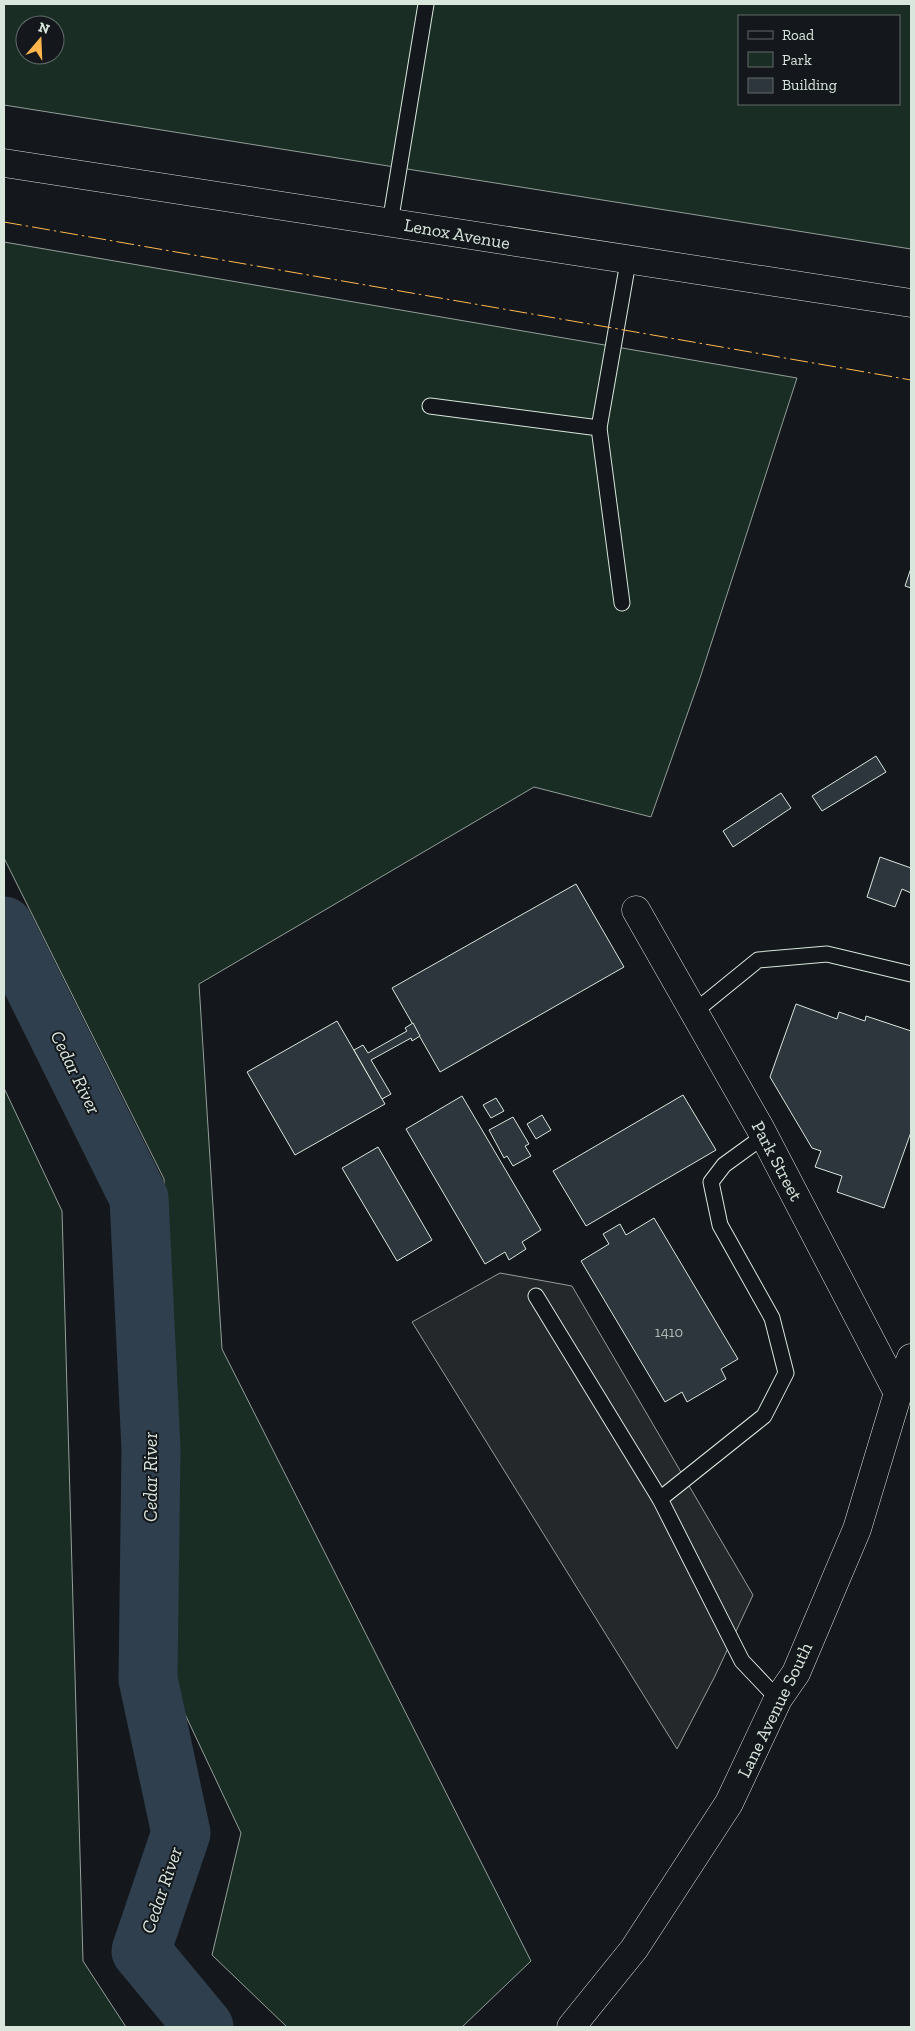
<svg xmlns="http://www.w3.org/2000/svg" width="915" height="2031" font-family="'Zilla Slab',serif">
	<rect width="100%" height="100%" fill="#14181c"/>
	<g fill="#1a2d24" stroke="#939e99" fill-rule="evenodd">
		<path d="M4,4H911V249L4,105ZM739,16H899V104H739ZM25,25H55V55H25Z"/>
		<path d="M4,242L797,378L700,678L651,817L534,787L199,984L222,1349L531,1961L462,2027H287L212,1955L241,1833L176,1695L164,1179L4,858Z"/>
		<path d="M4,1088L62,1211L83,1961L126,2027H4Z"/>
	</g>
	<path fill="#24282b" stroke="#939e99" d="M500,1273L572,1286L753,1595L715,1676L677,1749L412,1322Z"/>
	<g fill="none" stroke-linecap="round" stroke-linejoin="round">
		<path stroke="#2f3f4d" stroke-width="59" d="M4,926L139,1198L151,1449L148,1679L181,1833L141,1951L204,2027"/>
	</g>
	<g fill="#2c363c" stroke="#d8e6dc">
		<path d="M911,568V588L905,586Z"/>
		<path d="M876,756L886,772L822,811L812,796Z"/>
		<path d="M781,793L791,808L733,847L723,831Z"/>
		<path d="M880,857L911,868V893L902,889L895,907L867,897Z"/>
		<path d="M576,884L624,967L440,1072L392,988Z"/>
		<path d="M796,1004L837,1019L839,1012L865,1021L866,1016L911,1031V1132L884,1208L837,1192L842,1176L815,1167L821,1151L812,1148L770,1077Z"/>
		<path d="M337,1021L385,1104L295,1155L247,1072Z"/>
		<path d="M413,1023L420,1036L412,1041L411,1038L371,1060L391,1094L382,1099L354,1050L363,1045L368,1053L407,1031L405,1028Z"/>
		<path d="M683,1095L716,1150L586,1226L553,1171Z"/>
		<path d="M462,1096L541,1230L522,1242L526,1249L509,1260L505,1252L485,1264L406,1129Z"/>
		<path d="M496,1098L504,1111L491,1118L483,1105Z"/>
		<path d="M542,1115L551,1130L536,1139L527,1124Z"/>
		<path d="M513,1117L529,1144L525,1146L531,1156L513,1166L507,1156L504,1158L489,1130Z"/>
		<path d="M378,1147L432,1240L397,1261L342,1168Z"/>
		<path d="M654,1218L738,1359L721,1369L726,1379L687,1402L682,1392L665,1402L581,1261L609,1244L603,1234L620,1224L626,1235Z"/>
	</g>
	<g fill="none" stroke-linecap="round" stroke-linejoin="round">
		<g stroke="#d8e6dc" stroke-width="17">
			<g id="lane">
				<path d="M390,223L426,4"/>
				<path d="M430,406L599,428L628,262"/>
				<path d="M599,428L622,603"/>
				<path d="M694,1012L758,960L827,954L911,974"/>
				<path d="M536,1296L660,1499L742,1661L778,1699"/>
				<path d="M660,1499L764,1416L786,1373L772,1318L720,1225L711,1182L724,1165L764,1136"/>
			</g>
		</g>
		<g stroke="#d8e6dc" stroke-width="29">
			<path id="street" d="M636,910L760,1128L898,1393"/>
		</g>
		<g stroke="#d8e6dc" stroke-width="29">
			<g id="secondary">
				<path d="M4,163C306,210 608,259 911,303"/>
				<path d="M571,2027L634,1949L729,1803L778,1699L796,1673L857,1529L898,1393L911,1358"/>
			</g>
		</g>
		<use href="#lane" stroke="#14181c" stroke-width="15"/>
		<use href="#street" stroke="#14181c" stroke-width="28"/>
		<use href="#secondary" stroke="#14181c" stroke-width="28"/>
		<path stroke="#ffb74d" stroke-width="1" stroke-dasharray="18 4 2.5 4" stroke-linecap="butt" d="M4,222L911,380"/>
	</g>
	<g text-anchor="middle" stroke-width="4" stroke-linejoin="round" paint-order="stroke">
		<g font-size="15" fill="#adbab4">
			<text x="669" y="1337">1410</text>
		</g>
		<g font-size="18" fill="#d8e6dc" stroke="#14181c">
			<text transform="translate(457 234) rotate(10)" y="6">Lenox Avenue</text>
			<text transform="translate(777 1161) rotate(62)" y="6">Park Street</text>
			<text transform="translate(775 1710) rotate(-64)" y="6">Lane Avenue South</text>
		</g>
		<g font-size="19" font-style="italic" fill="#d8e6dc" stroke="#14181c">
			<text transform="translate(76 1072) rotate(64)" y="7">Cedar River</text>
			<text transform="translate(150 1477) rotate(-90)" y="7">Cedar River</text>
			<text transform="translate(161 1890) rotate(-71)" y="7">Cedar River</text>
		</g>
	</g>
	<rect width="915" height="2031" fill="none" stroke="#d8e6dc" stroke-width="10"/>
	<rect x="738" y="15" width="162" height="90" fill="#14181c" stroke="#626a69"/>
	<rect x="748" y="31" width="25" height="8" fill="#14181c" stroke="#626a69"/>
	<text x="782" y="40" font-size="15" fill="#d8e6dc">Road</text>
	<rect x="748" y="52" width="25" height="15" fill="#1a2d24" stroke="#626a69"/>
	<text x="782" y="65" font-size="15" fill="#d8e6dc">Park</text>
	<rect x="748" y="78" width="25" height="15" fill="#2c363c" stroke="#626a69"/>
	<text x="782" y="90" font-size="15" fill="#d8e6dc">Building</text>
	<g transform="translate(40 40) rotate(19)"><circle r="24" fill="#14181c" stroke="#626a69"/>
	<path d="M0-4L9 19L0 12L-9 19Z" fill="#ffb74d"/>
	<text y="-8" font-size="14" font-weight="bold" text-anchor="middle" fill="#d8e6dc">N</text>
	</g>
</svg>
